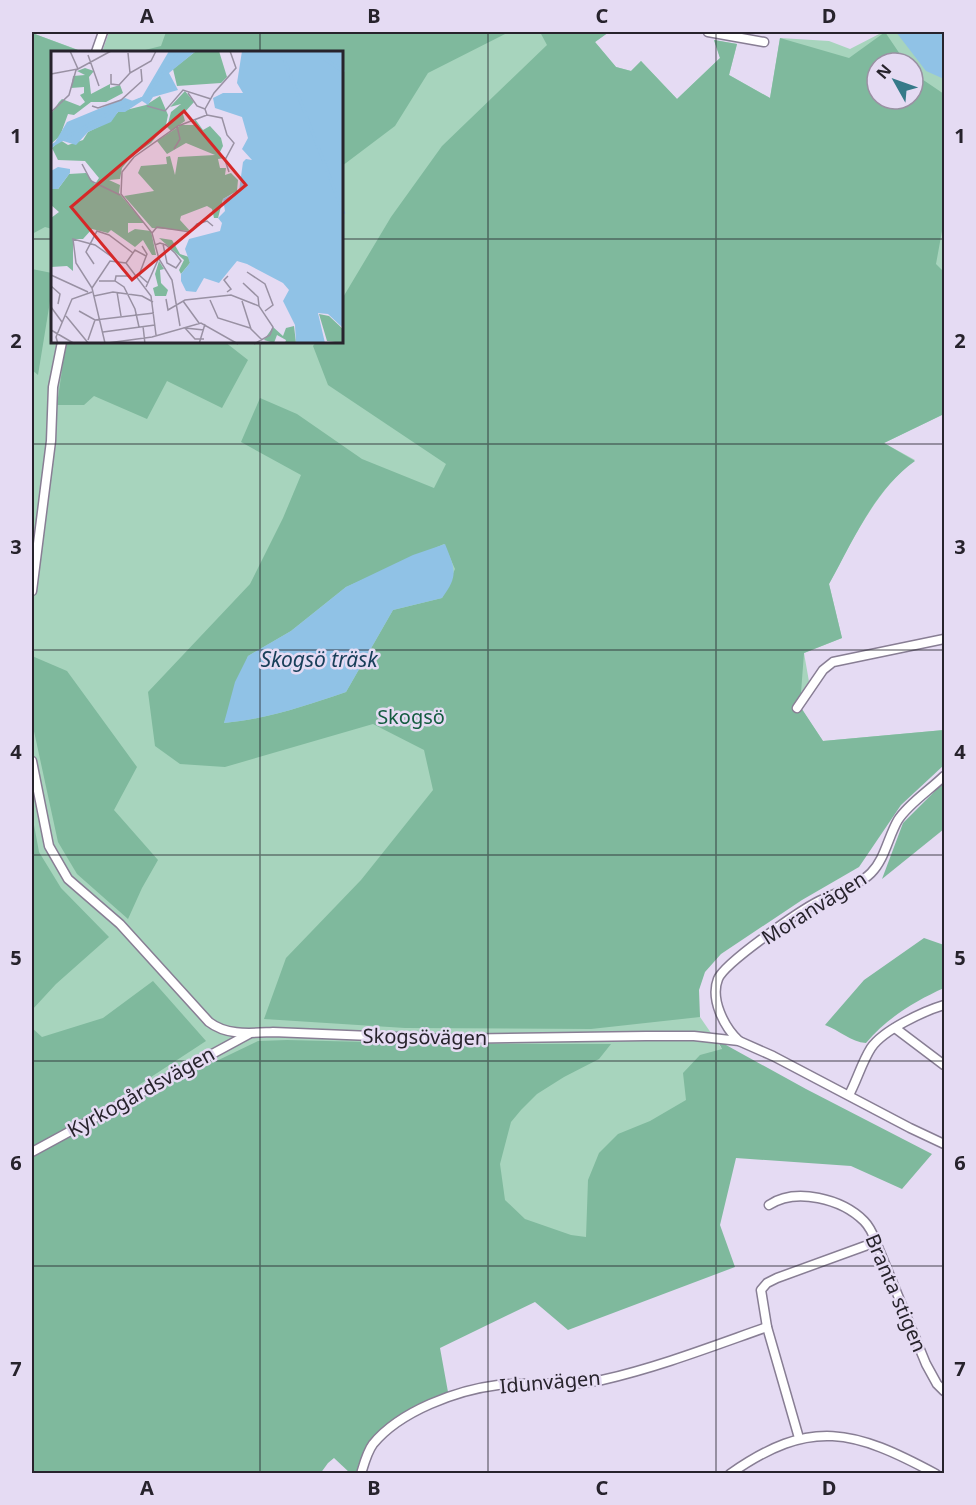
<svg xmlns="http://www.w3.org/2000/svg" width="976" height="1505" font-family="'Noto Sans',sans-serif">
	<rect width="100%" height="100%" fill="#e5dbf3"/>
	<path fill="#a7d4bd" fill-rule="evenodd" d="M109,32H609L595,42L616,67L631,71L641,61L677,99L720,58L714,40L737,44L729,75L770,98L780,38L829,41L850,49L883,32H944V414L884,443L915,460C875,491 853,540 829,584L842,638L804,653L811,693L800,707L823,741L944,730V739L707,954L695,987L700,1017L722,1049L673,1183L690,1277L513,1276L32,1473V33L84,52H52V342H342V52H102ZM877,63H913V99H877Z"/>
	<g fill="#7fb99d" fill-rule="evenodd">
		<path d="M166,32H509L428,73L395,126L342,166V52H137L161,46Z"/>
		<path d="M540,32H609L595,42L616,67L631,71L641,61L677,99L720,58L714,40L737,44L729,75L770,98L780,38L849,58L885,32L906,63H877V99H913V73L944,94V220L936,264L944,272V414L884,443L915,461C874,490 853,541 829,584L842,638L804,653L800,706L823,741L944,730V765L901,805L859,867L802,900L721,954L705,972L699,990L700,1017L591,1029L405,1028L264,1019L286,958L361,880L433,790L424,750L373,724L225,767L180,764L155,746L148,692L250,584L283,518L301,475L241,442L260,398L297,414L362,459L434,488L446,464L328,385L313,346L316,342H342V299L391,217L442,146L547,45ZM444,544L455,569L442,598L393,610L346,692C305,706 267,719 224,723L248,656L291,631L346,587Z"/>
		<path d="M32,33L83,52H52V229L45,227L32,234Z"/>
		<path d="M32,269L52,273V289L38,375L32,370Z"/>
		<path d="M66,342H225L248,360L222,408L167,381L147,419L94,396L84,405H57Z"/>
		<path d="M32,656L67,671L137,767L114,810L158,860L142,888L128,919L77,874L58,842L32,722Z"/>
		<path d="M944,782V829L882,879L903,823Z"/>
		<path d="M32,814L39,852L61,888L109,937L56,984L32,1010Z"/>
		<path d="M924,938L944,945V988C915,1001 887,1018 866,1043C851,1042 839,1030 825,1025L864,980Z"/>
		<path d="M153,981L206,1041L122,1096L32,1147V1028L42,1037L103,1018Z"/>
		<path d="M287,1040L445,1044H611L599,1059L564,1077L537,1094L521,1110L511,1122L500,1164L505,1200L525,1219L571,1235L586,1237L588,1180L599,1153L618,1134L650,1121L686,1100L683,1073L700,1055L722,1049L717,1040L806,1089L932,1154L902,1189L851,1166L736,1158L720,1225L735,1267L568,1330L535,1302L440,1348L448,1392C404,1409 371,1425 356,1473H350L334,1458L328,1463L320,1474H32V1156L129,1103L258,1041Z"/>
	</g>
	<g fill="#90c2e6">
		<path d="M896,32H944V79L926,71Z"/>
		<path d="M445,544C455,569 459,575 442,598L393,610L346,692C305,706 267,719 224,723L235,682L248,656L291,631L346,587L413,555Z"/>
	</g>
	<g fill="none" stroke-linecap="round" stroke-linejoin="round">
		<g stroke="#887e94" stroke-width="11">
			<g id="street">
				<path d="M708,32L764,42"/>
				<path d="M96,52L103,32"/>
				<path d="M32,591L51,441L53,387L62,342"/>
				<path d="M797,708L823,670L833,662L944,639"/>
				<path d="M32,761L49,846L68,879L120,924L209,1022C227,1036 251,1033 273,1032L445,1039L646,1036H694L739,1041L773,1056L910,1128L944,1144"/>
				<path d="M895,1028L944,1065"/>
				<path d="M739,1041C724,1027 710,999 718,979C724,963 801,910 819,901C835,893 858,886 871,873C885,859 888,837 898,820C909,803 930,790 944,776"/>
				<path d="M849,1095C857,1080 862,1062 871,1048C883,1030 924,1011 944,1005"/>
				<path d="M32,1152L249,1034"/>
				<path d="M769,1205C796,1187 842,1199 864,1221C870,1227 873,1234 876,1242L926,1364L937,1384L944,1391"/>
				<path d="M799,1438L767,1327L761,1290L767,1283L777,1278L876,1242"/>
				<path d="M361,1474C364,1464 367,1452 373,1444C400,1411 457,1390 498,1385C533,1381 568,1387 602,1380C659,1367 713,1346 767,1327"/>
				<path d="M730,1474C811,1417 854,1430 936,1474"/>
			</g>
		</g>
		<use href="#street" stroke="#fff" stroke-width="8"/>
	</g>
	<path fill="none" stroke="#27232c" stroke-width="1.5" stroke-opacity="0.55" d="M260,32V52M488,32V1474M716,32V1474M32,239H52M342,239H944M260,342V1474M32,444H944M32,650H944M32,855H944M32,1061H944M32,1266H944"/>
	<g text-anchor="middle" stroke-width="5" stroke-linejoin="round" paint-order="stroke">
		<g font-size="20" fill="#145c40" stroke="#e5dbf3">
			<text x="411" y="724">Skogsö</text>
		</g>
		<g font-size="20" fill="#27232c" stroke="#e5dbf3">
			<text transform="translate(814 908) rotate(-32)" y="7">Moranvägen</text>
			<text transform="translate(425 1037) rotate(1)" y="7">Skogsövägen</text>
			<text transform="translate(141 1092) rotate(-29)" y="7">Kyrkogårdsvägen</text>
			<text transform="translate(896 1293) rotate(67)" y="7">Branta stigen</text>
			<text transform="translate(550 1382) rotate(-5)" y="7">Idunvägen</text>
		</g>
		<g font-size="21" font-style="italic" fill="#173e58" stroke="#e5dbf3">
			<text x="319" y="667">Skogsö träsk</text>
		</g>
	</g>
	<g transform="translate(51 51)">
		<rect width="292" height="292" fill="#e5dbf3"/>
		<path d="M145,0H168L176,26L170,32L126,35L122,18ZM34,17L43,20L38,26L40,43L59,33V37L69,34L72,42L55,51H40L23,64L17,63L9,85L0,93V63L8,51L11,48L29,55L34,51L29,44L33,42V36L20,37L22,25L34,24L26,20ZM134,40L143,51L132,63L134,70L120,80L116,76L120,61L130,53L119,56ZM109,45L117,64L115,74L100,92L81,105L71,117L69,128L58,129L69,134L68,142L93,172H77V182L84,178L100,180L105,204H101L92,189L84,196L60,179L57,182L41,178L32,188H22V220L16,215L0,216V167L8,161L0,154V138H7L18,123L35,122L44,133L48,127L34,110L7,109L1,97L9,89L17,94L32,89L37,81L59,70L67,61L95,54ZM144,68L152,79L159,75L170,87L172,95L168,103L175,107L167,108L169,117H175L174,124L180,122L187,129L186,140L172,148L167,167H163L161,158L156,155L130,165L129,169L139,180L101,177L73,145L103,140L87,122L90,115L116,113L115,106L119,105L124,124L127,106L164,104L135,92L116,103L106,90L130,74H143ZM108,187L121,189L129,203L138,206L139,212L130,223L128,219L133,209ZM108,210L113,218L109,219L110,232L117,239L115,245H104L102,237L107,235L104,223ZM268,263L278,265L292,278V292L276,290ZM243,275L245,292H234L235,289L226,284L223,292L213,289L222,276L232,285L235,277Z" fill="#7fb99d"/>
		<path d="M118,0H145L118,22L127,39L102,46L97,54L91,50L74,61H67L60,71L37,81L25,94L9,89L0,98L16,71L74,47L82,50L91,46ZM191,0H292V277L277,263L267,262L274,292H245L244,274L232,250L238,239L232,232L196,213L186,210L168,232L153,227L145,241L135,240L130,230V223L139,212L134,198L138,188L169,180L171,172L167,167L174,160L172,148L188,140L192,111L195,108L201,109L191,98L197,87L191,66L164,57L162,47L172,42H192L186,32ZM7,116L19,118V122L7,138H1L0,120Z" fill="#90c2e6"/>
		<path fill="none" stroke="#90c2e6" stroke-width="3" d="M230,0L293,163M262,0L293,21M0,95L69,56L95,46L128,0"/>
		<path fill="none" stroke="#9991a3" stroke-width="1.5" d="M73,0H97M77,2L79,22L100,10L105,0M37,4L48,35M0,23L27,18L19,0M60,23V33L68,34L79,22M137,42L146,55L154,58M41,55L47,57L70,49L91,30L90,18M96,55L114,60L132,39L160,48M0,61L18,44L25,19L60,0M156,64L171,67L176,84L183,92L174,109L178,121M123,98L129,88L126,75M31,113L40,130L69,144M101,182L106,176L139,181L146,173L156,170L162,175M104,194L109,192L115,194L124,202L130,210L125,217L116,212L112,193M91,195L96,203L88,224L97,232M75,212L84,199L95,205M43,213L35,201L46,180L58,184L82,202M196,221L214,233L222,254L214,260M0,224L37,241M48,230H64L73,236L84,258L88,276M64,230L65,225H79M192,232L207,246L208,255M0,235L9,243L7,253M95,236L107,209M41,237L59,210L75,212L100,245L105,284M66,241L70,265M176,241L180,238L173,229L177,225M43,245L62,241L91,245L102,251M115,248L117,259L134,249L180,244L208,255L222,276L219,284L203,293M159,249L167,267L199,277M132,250L148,272M191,250L200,278L211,289M0,256L11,271M28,260L44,269L103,262M15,265L38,293M92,275L94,293M129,275L121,229L108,208L101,182L70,143L71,121L83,106L127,75L156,64L154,58L163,42L185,17L179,0M0,279L24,293M153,279L134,277L144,288H153M52,281L104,274M37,289L44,269M54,292L41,237L25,212L22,188L44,194L64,208M7,293L5,286L21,248L41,241M49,293L101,286L150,272L187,293M148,293L154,273"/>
		<path fill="#d62828" fill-opacity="0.15" stroke="#d62828" stroke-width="3" d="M133,60L195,134L81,229L20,156Z"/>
		<rect width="292" height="292" fill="none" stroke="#27232c" stroke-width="3"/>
	</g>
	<rect width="976" height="1505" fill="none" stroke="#e5dbf3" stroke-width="66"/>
	<g transform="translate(895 81) rotate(310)"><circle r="28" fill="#e5dbf3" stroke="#9991a3" stroke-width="1.5"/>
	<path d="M0-4.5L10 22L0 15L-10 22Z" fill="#367a89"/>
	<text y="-9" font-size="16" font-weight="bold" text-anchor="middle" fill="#27232c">N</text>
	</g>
	<rect x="33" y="33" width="910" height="1439" fill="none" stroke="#27232c" stroke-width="2"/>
	<g font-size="20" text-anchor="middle" font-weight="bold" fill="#27232c">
		<text x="147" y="23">A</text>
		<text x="374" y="23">B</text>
		<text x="602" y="23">C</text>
		<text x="829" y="23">D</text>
		<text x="16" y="143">1</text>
		<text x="960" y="143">1</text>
		<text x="16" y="348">2</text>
		<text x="960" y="348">2</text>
		<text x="16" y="554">3</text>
		<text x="960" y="554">3</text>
		<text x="16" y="759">4</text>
		<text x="960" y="759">4</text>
		<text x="16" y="965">5</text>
		<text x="960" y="965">5</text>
		<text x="16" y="1170">6</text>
		<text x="960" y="1170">6</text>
		<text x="16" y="1376">7</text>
		<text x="960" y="1376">7</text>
		<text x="147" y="1495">A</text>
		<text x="374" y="1495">B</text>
		<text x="602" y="1495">C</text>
		<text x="829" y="1495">D</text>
	</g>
</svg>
